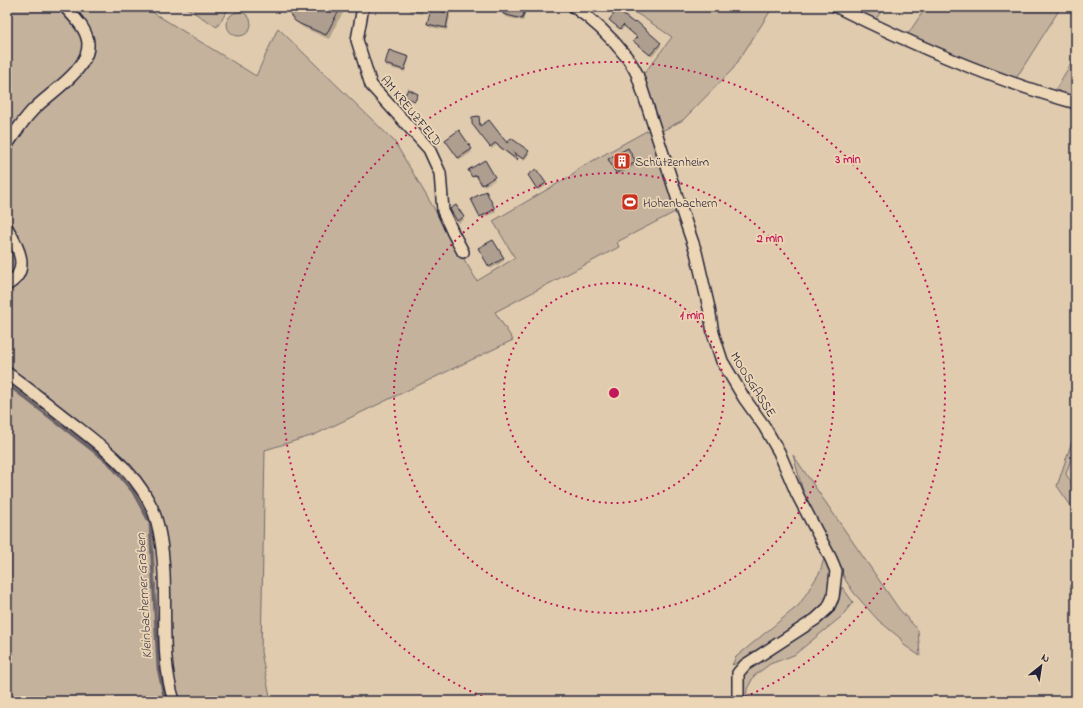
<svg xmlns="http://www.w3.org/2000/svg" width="1083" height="708" font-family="'Indie Flower',sans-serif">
	<rect width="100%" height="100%" fill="#e0cbae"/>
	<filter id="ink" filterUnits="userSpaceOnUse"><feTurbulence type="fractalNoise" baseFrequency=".025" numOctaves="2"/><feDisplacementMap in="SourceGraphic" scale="8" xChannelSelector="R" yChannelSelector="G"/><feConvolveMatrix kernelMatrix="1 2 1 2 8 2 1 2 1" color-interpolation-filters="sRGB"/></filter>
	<g filter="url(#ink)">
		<g fill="#c4b29d" stroke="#736a6c">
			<path d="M7,7H144L256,76L278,28L394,141L477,281L515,258L493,221L574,174L578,169L650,129L677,211L617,242L619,247L495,312L513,340L314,435L265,450L261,652L271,701H179L172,679L158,520L145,485L7,369Z"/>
			<path d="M185,7H227L229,8L217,27Z"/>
			<path d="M624,7H773L733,69L683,120L660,132L643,75L672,37L641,16Z"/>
			<path d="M847,7H884L874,22Z"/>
			<path d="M926,7H1061L1015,80L906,37Z"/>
			<circle cx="239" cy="24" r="12"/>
			<path d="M1076,55V97L1054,92Z"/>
			<path d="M7,380L111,462L135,490L152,522L160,668L166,701H7Z"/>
			<path d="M1076,429V444L1066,474L1076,491V513L1057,486Z"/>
			<path d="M793,455L899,609L918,630L920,656L904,645L900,638L878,620L854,593L846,581L805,498Z"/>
			<path d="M825,555L833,576L832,588L824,604L797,627L740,662L732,665L736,657L799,605L820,572Z"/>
			<path d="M842,587L853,602L841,617L794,655L770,664L754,676L747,689L746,701H743L742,683L745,673L755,664L811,629L833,611L838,603Z"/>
		</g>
		<g fill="#0003">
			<path d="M294,7H347L338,21L329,39L304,28L295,21Z"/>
			<path d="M411,7H424L422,14L410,12Z"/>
			<path d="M506,7H526L527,8L523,21L506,17L504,14Z"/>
			<path d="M617,11L660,44L661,46L652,57L636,43L637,38L625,26L622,30L612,23L610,20Z"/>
			<path d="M448,14L450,16L447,30L430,27L429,24Z"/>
			<path d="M408,57L409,60L405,72L387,67L386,64Z"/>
			<path d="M479,120L480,127L507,145L528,152L529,154L524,161L513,152L518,162L496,145L492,149L475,127Z"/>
			<path d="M459,132L472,152L460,160L447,140Z"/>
			<path d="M627,149L636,165L618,175L609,160Z"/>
			<path d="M536,170L546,186L539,190L529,175Z"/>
			<path d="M495,179V180L484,186L483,185Z"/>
			<path d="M486,193L496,212L482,218L473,200Z"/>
			<path d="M456,207L464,220L459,223L451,210Z"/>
			<path d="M492,241L504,261L491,269L479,249Z"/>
		</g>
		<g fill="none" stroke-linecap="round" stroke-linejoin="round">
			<path stroke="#6a6266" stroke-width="3" d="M7,384L109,463L133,492L150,523L158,668L165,701"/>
		</g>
		<g fill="#ae9e90" stroke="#22223b">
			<path d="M293,7H342L336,16L326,35L300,24L295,21L291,16L290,12Z"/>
			<path d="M505,7H526L522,19L503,14Z"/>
			<path d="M431,9L449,13L446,28L427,24Z"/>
			<path d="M617,10L634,23L636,21L661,43L650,55L633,41L637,37L623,25L620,29L609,20Z"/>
			<path d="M389,50L409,57L404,70L385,64Z"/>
			<path d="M408,89L418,94L415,101L404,97Z"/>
			<path d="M479,116L480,126L489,120L507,143L511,138L529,151L523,159L513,152L518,159L517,160L495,143L490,147L472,124V117Z"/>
			<path d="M459,130L472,149L458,158L445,140Z"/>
			<path d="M628,148L636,162L616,173L608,159Z"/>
			<path d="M485,160L495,177L482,185L476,175L472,177L468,170Z"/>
			<path d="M536,169L546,183L537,189L528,175Z"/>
			<path d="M486,191L495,209L480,217L471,199Z"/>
			<path d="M456,205L464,217L457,221L450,209Z"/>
			<path d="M493,240L504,258L489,267L478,248Z"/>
		</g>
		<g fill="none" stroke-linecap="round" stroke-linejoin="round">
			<g stroke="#22223b" stroke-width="14">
				<g id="street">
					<path d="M363,7L357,40L371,85L429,149L440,173L443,211L453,233L463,252"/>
					<path d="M574,7C593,20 611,37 625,55C630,61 634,68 637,74L677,197L696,252L709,308L713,333L722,361L744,398L764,426L779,452L797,494L831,559L836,571L833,597L828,608L816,619L745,665L738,673V701"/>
					<path d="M837,7C914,45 993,80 1076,103"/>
					<path d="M7,145C15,133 23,120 33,110C49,93 90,70 88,43C87,29 74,17 65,7"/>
					<path d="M7,228C18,246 32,271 7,285"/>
					<path d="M7,373C29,389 50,406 72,423C100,445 131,468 148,500C160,520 163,551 164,574C166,617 161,660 174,701"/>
				</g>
			</g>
			<use href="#street" stroke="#ecd6b5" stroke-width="11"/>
		</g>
	</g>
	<g fill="none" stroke="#c2185b" stroke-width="2" stroke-dasharray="2 4">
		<circle cx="614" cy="393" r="110"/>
		<circle cx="614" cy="393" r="220"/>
		<path d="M493 701A331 331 0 1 1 735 701"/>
	</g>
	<defs>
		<g id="building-square" transform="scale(0.9)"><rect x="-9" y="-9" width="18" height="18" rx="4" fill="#c8321e" stroke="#ecd6b5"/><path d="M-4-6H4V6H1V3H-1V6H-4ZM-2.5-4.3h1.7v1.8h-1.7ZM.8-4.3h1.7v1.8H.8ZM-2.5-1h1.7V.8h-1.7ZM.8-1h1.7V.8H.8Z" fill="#fff"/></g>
		<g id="stadium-square" transform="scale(0.9)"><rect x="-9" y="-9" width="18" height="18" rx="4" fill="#c8321e" stroke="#ecd6b5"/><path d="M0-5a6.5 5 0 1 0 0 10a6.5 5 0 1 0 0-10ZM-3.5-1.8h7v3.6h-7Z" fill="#fff"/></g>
	</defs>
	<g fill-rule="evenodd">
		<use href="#building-square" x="622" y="161"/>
		<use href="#stadium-square" x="630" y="202"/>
	</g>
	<g text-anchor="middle" stroke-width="3.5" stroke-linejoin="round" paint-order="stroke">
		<g font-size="13" fill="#22223b" stroke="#ecd6b5">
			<text transform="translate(412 110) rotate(50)" y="5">AM KREUZFELD</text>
			<text transform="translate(754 384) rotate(58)" y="5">MOOSGASSE</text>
		</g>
		<g font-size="13" fill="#22223b" stroke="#ecd6b5" text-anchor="start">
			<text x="635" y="166">Schützenheim</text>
			<text x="643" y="207">Hohenbachern</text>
		</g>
		<g font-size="14" font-style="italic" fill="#464251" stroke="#ecd6b5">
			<text transform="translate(143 596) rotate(-93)" y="5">Kleinbacherner Graben</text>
		</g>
	</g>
	<circle cx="614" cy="393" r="6" fill="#c2185b" stroke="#ecd6b5" stroke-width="2"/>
	<g font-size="12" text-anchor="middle" font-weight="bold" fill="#c2185b" stroke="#ecd6b5" stroke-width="3.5" stroke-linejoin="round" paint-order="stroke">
		<text x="848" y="163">3 min</text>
		<text x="770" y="242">2 min</text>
		<text x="692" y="319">1 min</text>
	</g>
	<rect width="1083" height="708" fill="none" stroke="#ecd6b5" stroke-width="24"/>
	<rect x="12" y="12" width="1059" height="684" fill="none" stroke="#22223b" stroke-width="1.5" filter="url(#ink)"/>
	<g transform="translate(1041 666) rotate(30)" stroke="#ecd6b5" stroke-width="3" paint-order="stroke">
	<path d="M0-3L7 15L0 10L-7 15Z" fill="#22223b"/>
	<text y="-6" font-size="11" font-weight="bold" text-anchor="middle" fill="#22223b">N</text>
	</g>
</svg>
